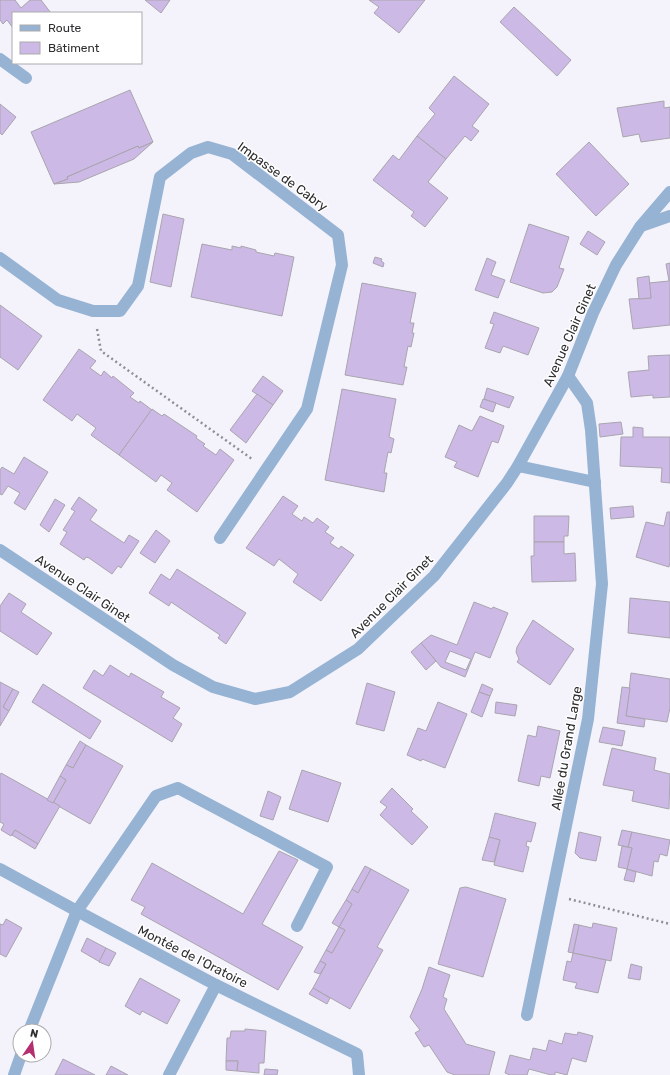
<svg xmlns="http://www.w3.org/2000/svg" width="670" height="1075" font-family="Rubik,sans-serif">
	<rect width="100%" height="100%" fill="#f4f3fc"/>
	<g fill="#cdb9e5" stroke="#a9a5ae" fill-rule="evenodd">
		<path d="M0,0H15L21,8L30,0H41L51,13H13V28L7,20L3,24L0,20Z"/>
		<path d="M145,0H170L161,13Z"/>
		<path d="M369,0H425L399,33L374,13L379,7Z"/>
		<path d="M514,7L571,60L557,76L500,22Z"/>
		<path d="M454,76L489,104L472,126L479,131L471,141L465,136L446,159L417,136L435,114L429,108Z"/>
		<path d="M130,90L153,142L139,148L138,146L67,177L68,179L54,184L31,132Z"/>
		<path d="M664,101V108L670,107V138L641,142L639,134L623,137L617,108Z"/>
		<path d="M0,104L16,117L2,135L0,133Z"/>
		<path d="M417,136L446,159L428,182L448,198L425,227L411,216L414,212L373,180L393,155L399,160Z"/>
		<path d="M153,142L134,159L79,182L54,184L68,179L67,177L138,146L139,148Z"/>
		<path d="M589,142L629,184L596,216L556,174Z"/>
		<path d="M163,214L184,219L171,287L150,282Z"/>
		<path d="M529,224L569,237L559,268L564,269L557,287L552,292L543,293L510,282Z"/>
		<path d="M588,231L605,242L597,255L580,244Z"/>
		<path d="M202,244L232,250V246L241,248V246L256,250V252L274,256L275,253L294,257L282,316L191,297Z"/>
		<path d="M375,257L382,259L381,261L384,263L383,267L373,263Z"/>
		<path d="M487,258L496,262L491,275L505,280L498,298L475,290Z"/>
		<path d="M670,263V325L633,329L629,299L651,298L649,283L669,281L666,264Z"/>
		<path d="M649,276L651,298L639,299L637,278Z"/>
		<path d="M362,283L416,293L410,323H414L412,333H414L411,347L408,346L404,367H407L403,385L345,375Z"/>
		<path d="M0,305L42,336L18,370L0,357Z"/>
		<path d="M494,312L539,328L528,355L503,346L500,353L485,348L494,324L490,323Z"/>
		<path d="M79,349L96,361L90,368L101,376L104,371L112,378L113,376L134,393L130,397L139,403L140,401L152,410L119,455L91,435L96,428L77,414L72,421L43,400Z"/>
		<path d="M670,355V397L653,398V395L631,397L628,372L649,370L648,356Z"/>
		<path d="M263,376L283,391L273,405L252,391Z"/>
		<path d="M487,388L514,397L509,408L484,399Z"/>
		<path d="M342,389L396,399L389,437L394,439L391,453L388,452L384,473H387L384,492L325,480Z"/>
		<path d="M257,394L273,405L246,443L230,430Z"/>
		<path d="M483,399L496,403L493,412L480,407Z"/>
		<path d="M152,409L162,416L164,414L197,436L196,438L205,444L203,446L216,455L220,449L234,460L197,512L167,490L172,483L161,475L156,482L119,455Z"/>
		<path d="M480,416L504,426L498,443L492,441L478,477L454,467L457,462L445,457L459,425L472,431Z"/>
		<path d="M621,422L623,434L600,437L599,424Z"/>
		<path d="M633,427L643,428V437H670V483L661,482L662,468L620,466L621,437H633Z"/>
		<path d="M24,457L48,472L25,510L14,503L20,493L8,486L2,495L0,494V470L2,467L14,474Z"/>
		<path d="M283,496L298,506L292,514L302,521L304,517L313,523L317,518L329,527L325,532L334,538L330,543L339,549L341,546L354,555L321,601L293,582L298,574L279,559L274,566L246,548Z"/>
		<path d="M79,497L97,510L90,520L124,543L129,535L139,541L121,568L118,566L112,574L89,558L86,557L84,560L60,544L67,532L63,530L75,511L71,509Z"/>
		<path d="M55,499L65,505L49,532L40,525Z"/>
		<path d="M633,506L634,517L611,519L610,508Z"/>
		<path d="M667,512H670V562L669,567L636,557L646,522L664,526Z"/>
		<path d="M534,516H569L568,536H564V542H534Z"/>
		<path d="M156,530L170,541L155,563L140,553Z"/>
		<path d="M534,542H564V554L575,553L576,581L532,582L531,556H534Z"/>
		<path d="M177,569L246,613L226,644L218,638L220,635L171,602L169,606L149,593L161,574L170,580Z"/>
		<path d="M9,593L26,604L21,612L52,633L37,655L0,631V606Z"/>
		<path d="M630,598L670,602V638L628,633Z"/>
		<path d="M474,602L492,609L493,607L508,613L490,658L475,652L465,677L441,667L421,643L431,635L457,645ZM450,651L471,659L466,670L445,662Z"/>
		<path d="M533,620L574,649L550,685L517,662L519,659L516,652L517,647Z"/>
		<path d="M421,643L436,661L426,670L411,652Z"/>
		<path d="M110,665L129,677L131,673L164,692L161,697L180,708L173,718L182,724L172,742L83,688L94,670L103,676Z"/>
		<path d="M631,673L670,679V708L667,722L626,716Z"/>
		<path d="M0,682L13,689L3,707L9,711L0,726Z"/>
		<path d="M367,683L395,692L384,731L356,724Z"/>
		<path d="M43,684L101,721L90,739L32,702Z"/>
		<path d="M482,684L493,689L490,696L479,692Z"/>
		<path d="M622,687L630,688L626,716L645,719L644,727L617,723Z"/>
		<path d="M13,689L19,692L9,711L3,707Z"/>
		<path d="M479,692L490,696L482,717L471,712Z"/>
		<path d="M438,702L467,714L445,768L422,759L421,761L407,755L418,728L426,731Z"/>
		<path d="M496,702L517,705L515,716L495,713Z"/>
		<path d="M538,726L560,731L550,778L541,776L539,786L518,781L528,735L536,737Z"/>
		<path d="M603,727L625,731L622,746L599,742Z"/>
		<path d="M80,741L86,745L73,768L66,765Z"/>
		<path d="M86,745L123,766L90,824L53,803L66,780L60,776L66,765L73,768Z"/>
		<path d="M612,748L656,758L654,770L670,774L669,809L632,801L634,791L603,785Z"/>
		<path d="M302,770L341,783L328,822L289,809Z"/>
		<path d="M1,773L60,806L38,844L15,830L11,836L1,830L4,824L0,822V775Z"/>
		<path d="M60,776L66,780L53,803L47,800Z"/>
		<path d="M392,788L413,809L411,811L428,827L412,845L380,815L387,807L380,802Z"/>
		<path d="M268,791L281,797L273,820L260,816Z"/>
		<path d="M495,813L536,823L531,842L527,841L526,846L529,847L523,872L494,865L500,840L489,837Z"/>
		<path d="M15,830L38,844L35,849L12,835Z"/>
		<path d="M622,830L632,832L628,847L618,845Z"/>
		<path d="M579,832L601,837L596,861L580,858L575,853Z"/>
		<path d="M632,832L670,840L667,856L660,854L658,862L654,861L652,876L627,869L632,848L628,847Z"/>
		<path d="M489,837L500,840L494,862L482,860Z"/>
		<path d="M622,846L632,848L627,869L618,867Z"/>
		<path d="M279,851L298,860L262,924L303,947L278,990L141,914L145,907L131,900L152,863L243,914Z"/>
		<path d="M365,866L371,869L358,893L352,889Z"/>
		<path d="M371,869L409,890L377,947L383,950L350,1009L313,988L326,964L320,961L326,950L332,953L345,930L339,927L352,904L346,900L352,889L358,893Z"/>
		<path d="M627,869L636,872L634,882L624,880Z"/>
		<path d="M466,887L506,899L483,977L438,964L460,888Z"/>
		<path d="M346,900L352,904L339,927L332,923Z"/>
		<path d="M6,919L22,928L6,957L0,954V924L3,925Z"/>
		<path d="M593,923L617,928L611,961L573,953L579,925L592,928Z"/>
		<path d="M574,924L579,925L573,953L568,952Z"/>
		<path d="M339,927L345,930L332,953L326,950Z"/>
		<path d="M87,938L106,948L100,962L81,951Z"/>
		<path d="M106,948L116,953L109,966L99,962Z"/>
		<path d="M573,953L606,960L598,993L575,988L577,983L563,980L567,961L571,962Z"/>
		<path d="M320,961L326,964L320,974L314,972Z"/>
		<path d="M631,964L642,967L640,980L628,978Z"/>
		<path d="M429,967L450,975L443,997L447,999L444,1009L466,1044L495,1052L489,1075H455L447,1072L429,1045L424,1047L415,1033L420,1030L410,1017L422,989Z"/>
		<path d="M140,978L180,1000L167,1024L142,1011L140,1015L125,1006Z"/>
		<path d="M313,988L330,998L327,1004L309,994Z"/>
		<path d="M245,1029L266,1031L264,1063H259V1073L237,1071L238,1061H226L227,1038H230L231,1031H245Z"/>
		<path d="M578,1032L593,1036L586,1062L572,1058L567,1075L555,1072V1075H551L529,1069L527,1075H510L505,1073L510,1055L530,1060L533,1048L546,1051L549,1040L562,1044L565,1033L577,1035Z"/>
		<path d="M63,1059L95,1075H55Z"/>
		<path d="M226,1061H238L237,1071L226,1070Z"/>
		<path d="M111,1066L128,1075H106Z"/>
		<path d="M265,1069L278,1070L277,1075H264Z"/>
	</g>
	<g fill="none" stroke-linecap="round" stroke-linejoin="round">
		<g stroke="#8f8e94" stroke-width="2.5" stroke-dasharray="2 3" stroke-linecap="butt">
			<path d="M97,329L101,351L252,459"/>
			<path d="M569,899L670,924"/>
		</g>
		<g stroke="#96b3d3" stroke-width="12">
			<path d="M29,1031L77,911L156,796L178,788L327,867L297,926"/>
			<path d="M14,1075L21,1055"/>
			<path d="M169,1075L216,985"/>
		</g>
		<g stroke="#96b3d3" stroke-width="12">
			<path d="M0,59L26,78"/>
			<path d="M641,226L670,216"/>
			<path d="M0,258L58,300L93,311H120L138,286L160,177L191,153L208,147L232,154L338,235L342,265L307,409L220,538"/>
			<path d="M518,466L595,482"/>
			<path d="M0,550L173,665L213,687L255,699L290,692L358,649L434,576L507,483L518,466L568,376L593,313L616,265L640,227L670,192"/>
			<path d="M0,869L77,911L216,985L357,1054L359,1075"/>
			<path d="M527,1015L588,719L602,584L591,430L587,403L568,376"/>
		</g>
	</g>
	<g text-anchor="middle" stroke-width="3" stroke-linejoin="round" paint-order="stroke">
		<g font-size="13" fill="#2e2e31" stroke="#fff">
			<text transform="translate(283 176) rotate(36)" y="5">Impasse de Cabry</text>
			<text transform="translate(569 335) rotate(-66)" y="5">Avenue Clair Ginet</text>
			<text transform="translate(83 588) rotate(34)" y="5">Avenue Clair Ginet</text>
			<text transform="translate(391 596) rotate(-45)" y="5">Avenue Clair Ginet</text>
			<text transform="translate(566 748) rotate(-80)" y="5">Allée du Grand Large</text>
			<text transform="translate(193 956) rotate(27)" y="5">Montée de l'Oratoire</text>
		</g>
	</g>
	<rect x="12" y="12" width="130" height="52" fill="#ffffff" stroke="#ababad"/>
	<rect x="20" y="25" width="20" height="6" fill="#96b3d3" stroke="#ababad"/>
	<text x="48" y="32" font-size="12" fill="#2e2e31">Route</text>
	<rect x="20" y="42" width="20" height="12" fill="#cdb9e5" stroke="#ababad"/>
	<text x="48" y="52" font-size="12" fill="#2e2e31">Bâtiment</text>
	<g transform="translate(32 1043) rotate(13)"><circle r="19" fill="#ffffff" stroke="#ababad"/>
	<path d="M0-3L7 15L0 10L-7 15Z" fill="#b52e70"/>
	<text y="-6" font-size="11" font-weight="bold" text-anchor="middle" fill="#2e2e31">N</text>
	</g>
</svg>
